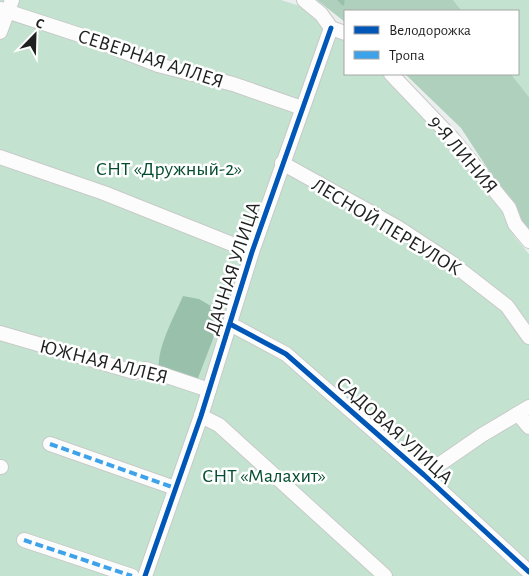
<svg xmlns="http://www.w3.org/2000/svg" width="529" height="576" font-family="'Alegreya Sans',sans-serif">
	<rect width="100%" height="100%" fill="#eaeeec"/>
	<g fill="#c3e3d0" fill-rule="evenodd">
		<path d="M0,0H281L306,8L345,40V74H382L414,103L506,208L514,236L529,254V576H0ZM67,360L149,375L137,381Z"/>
		<path d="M453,0H529V97L511,74H518V11H462Z"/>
	</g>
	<g fill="#b0d0be">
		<path d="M317,0H453L462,11H345V22Z"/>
		<path d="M405,74H511L529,97V232L461,128Z"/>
	</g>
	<path fill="#99c0ab" d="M183,296L199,299L223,313L198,378L192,379L159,368C157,347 175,315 183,296Z"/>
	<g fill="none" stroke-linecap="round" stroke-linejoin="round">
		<path stroke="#99c0ab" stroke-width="3" d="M339,0L343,4V0"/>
		<g stroke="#c7cac8" stroke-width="16">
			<g id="minor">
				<path d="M304,0L321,14L331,28L345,33"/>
				<path d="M0,9L89,38L158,65L233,84L302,108"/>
				<path d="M0,32L12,0"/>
				<path d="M391,74L452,138L509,208L515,224L529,241"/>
				<path d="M0,157L104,193L252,252"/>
				<path d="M282,163L397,227L449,261L507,306L529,337"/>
				<path d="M230,324L286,354L424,475L529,572"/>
				<path d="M0,333L134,372L146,369L209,390"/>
				<path d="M518,414L529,427"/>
				<path d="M201,416L219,425L385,576"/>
				<path d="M50,444L175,488"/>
				<path d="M0,467H1"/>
				<path d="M424,475L482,435L529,407"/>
				<path d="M24,540L132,576"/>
				<path d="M145,576L201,416L252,252L331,28"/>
			</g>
		</g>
		<use href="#minor" stroke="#fcfcfc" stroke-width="14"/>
		<g stroke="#3da2ea" stroke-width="4" stroke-dasharray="8 4" stroke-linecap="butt">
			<path d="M50,444L175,488"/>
			<path d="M24,540L132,576"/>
		</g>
		<g stroke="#fff" stroke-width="8">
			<g id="cycleway">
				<path d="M230,324L286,354L424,475L529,572"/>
				<path d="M145,576L201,416L252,252L331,28"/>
			</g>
		</g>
		<use href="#cycleway" stroke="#0057b8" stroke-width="5"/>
	</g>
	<g text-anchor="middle" stroke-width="5" stroke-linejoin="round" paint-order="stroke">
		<g font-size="20" fill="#1f2120" stroke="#fff">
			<text transform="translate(151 58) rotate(18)" y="7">СЕВЕРНАЯ АЛЛЕЯ</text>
			<text transform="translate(464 154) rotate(50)" y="7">9-Я ЛИНИЯ</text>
			<text transform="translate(387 226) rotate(31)" y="7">ЛЕСНОЙ ПЕРЕУЛОК</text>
			<text transform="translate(232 268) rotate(-72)" y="7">ДАЧНАЯ УЛИЦА</text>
			<text transform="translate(104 361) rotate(14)" y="7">ЮЖНАЯ АЛЛЕЯ</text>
			<text transform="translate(395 430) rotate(42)" y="7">САДОВАЯ УЛИЦА</text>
		</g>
		<g font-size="20" fill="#054d30" stroke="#fff">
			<text x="169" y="175">СНТ «Дружный-2»</text>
			<text x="264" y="482">СНТ «Малахит»</text>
		</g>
	</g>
	<rect x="344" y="10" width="175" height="65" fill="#ffffff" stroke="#a5a6a6"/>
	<rect x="354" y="26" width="25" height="8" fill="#0057b8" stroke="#a5a6a6"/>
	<text x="389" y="35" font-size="15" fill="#1f2120">Велодорожка</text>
	<rect x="354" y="51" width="25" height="8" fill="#3da2ea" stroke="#a5a6a6"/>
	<text x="389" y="60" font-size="15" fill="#1f2120">Тропа</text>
	<g transform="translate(35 35) rotate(23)" stroke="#ffffff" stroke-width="4" paint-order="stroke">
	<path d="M0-4L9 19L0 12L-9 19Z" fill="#1f2120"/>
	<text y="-8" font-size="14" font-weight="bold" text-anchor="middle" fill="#1f2120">С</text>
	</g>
</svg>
